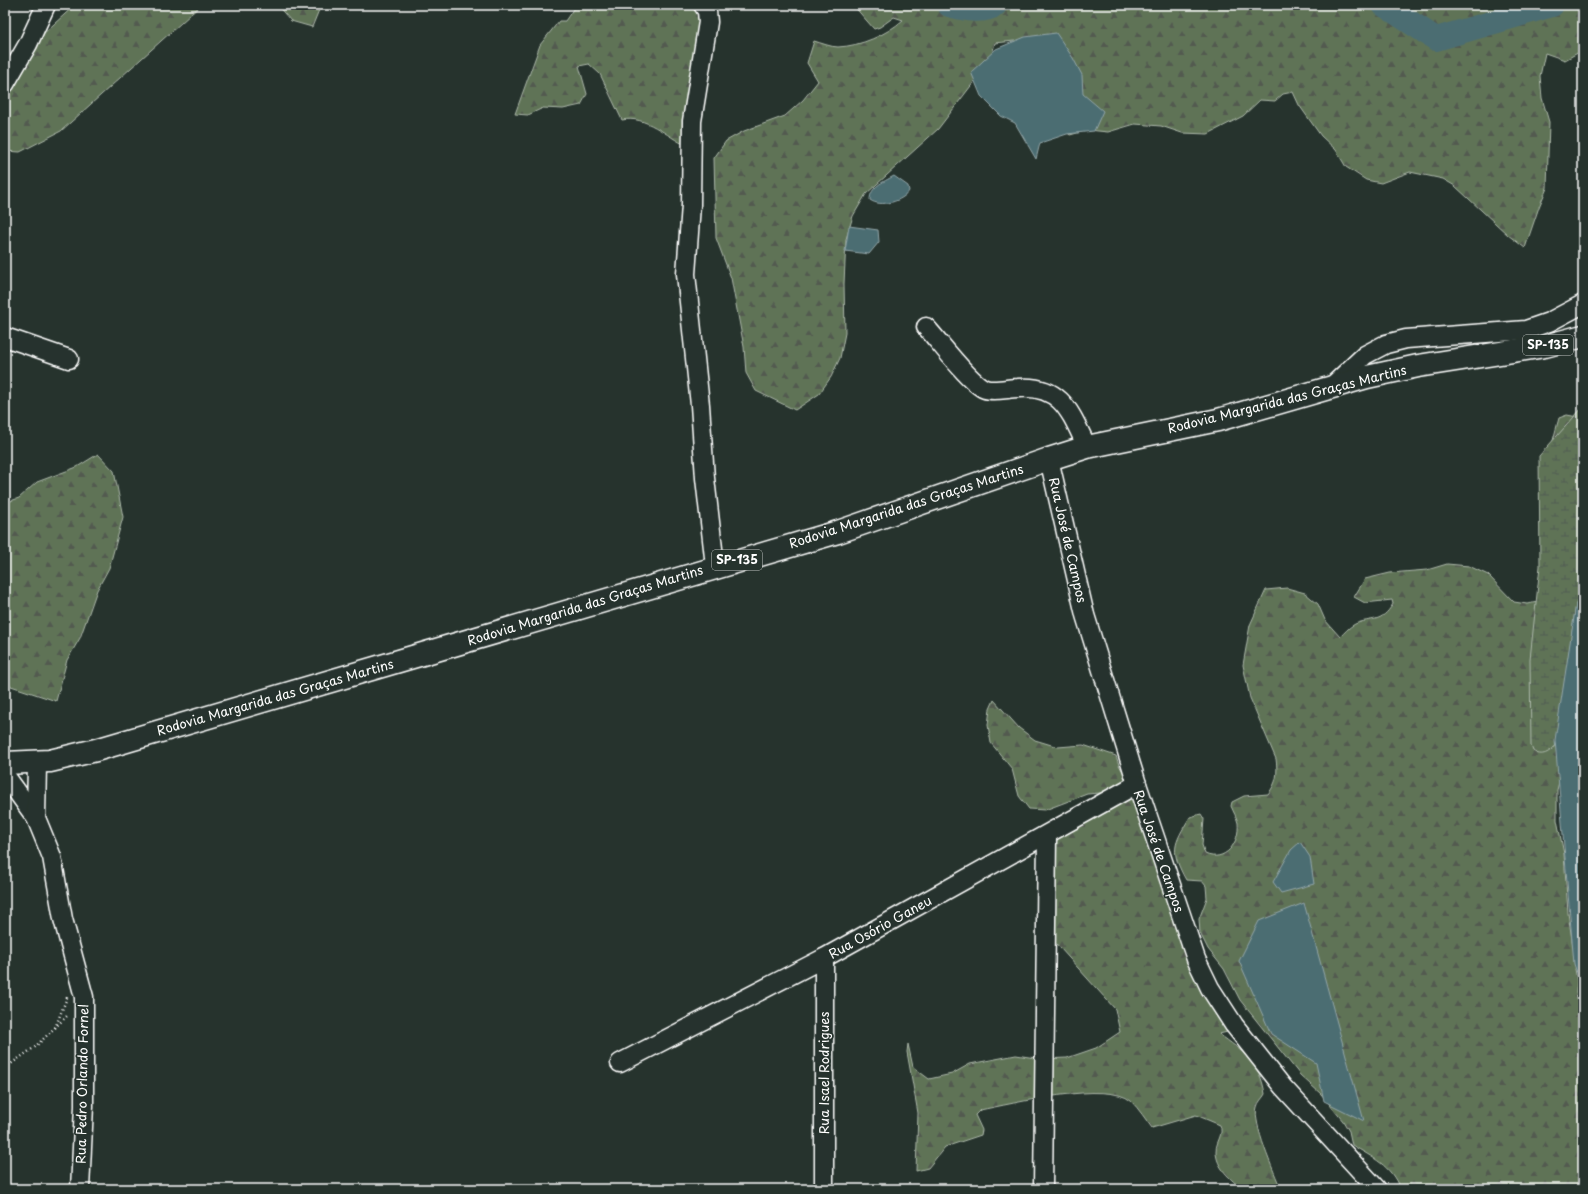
<svg xmlns="http://www.w3.org/2000/svg" width="1588" height="1194" font-family="'Playpen Sans',sans-serif">
	<defs>
		<pattern id="forest-firs" width="22" height="20" patternUnits="userSpaceOnUse"><rect width="22" height="20" fill="#5e7357"/><path d="M5 1l3.5 6h-7zM16 11l3.5 6h-7z" fill="#525a50"/></pattern>
		<pattern id="wetland-marsh" width="20" height="14" patternUnits="userSpaceOnUse"><rect width="20" height="14" fill="#5e7357"/><path d="M1 5h8M5 5V1M11 12h8M15 12V8" fill="none" stroke="#525a50"/></pattern>
	</defs>
	<rect width="100%" height="100%" fill="#26332d"/>
	<filter id="ink" filterUnits="userSpaceOnUse"><feTurbulence type="fractalNoise" baseFrequency=".025" numOctaves="2"/><feDisplacementMap in="SourceGraphic" scale="8" xChannelSelector="R" yChannelSelector="G"/><feConvolveMatrix kernelMatrix="1 2 1 2 8 2 1 2 1" color-interpolation-filters="sRGB"/></filter>
	<g filter="url(#ink)">
		<g fill="url(#forest-firs)" stroke="#aeb9ab">
			<path d="M75,5H201L61,131L20,152L5,151V81L22,53Z"/>
			<path d="M277,5H321L312,27L291,21Z"/>
			<path d="M576,5H702L687,146C666,136 646,115 622,120L600,74L589,64L579,66L587,94L581,105L563,109L543,108L528,115L515,114L540,45L559,21H565Z"/>
			<path d="M853,5H1583V50L1565,60L1545,53L1540,76L1542,98L1549,122L1547,188L1539,207L1525,248L1508,235L1455,186L1443,179L1410,172L1381,183L1366,180L1346,167L1336,150L1321,136L1299,105L1293,92L1283,94L1275,101L1260,100L1243,116L1208,134L1182,133L1161,126L1135,124L1108,132L1088,130L1070,135L1063,129L1029,44L1014,41L995,43L990,61L938,129L866,194L853,216L846,239L844,284L845,333L840,358L831,377L819,394L795,410L756,391L746,373L744,347L731,278L716,238L714,158L726,141L744,131L785,116L803,100L818,81L807,63L814,41C821,43 831,47 838,47C861,46 886,35 903,20L894,17L880,27L874,29Z"/>
			<path d="M1567,415L1583,418L1577,592L1556,729L1558,741L1559,782L1557,790V820L1564,854L1568,913L1576,967L1575,969L1577,981L1576,993L1583,1022V1189H1400C1391,1165 1373,1158 1352,1145L1349,1131L1343,1121L1321,1094L1300,1075L1240,1000L1224,969L1208,949L1200,933L1199,919L1207,898L1206,886L1202,881L1186,880C1170,851 1173,845 1190,817L1201,814L1204,819L1202,845L1205,854C1225,863 1240,843 1238,823C1237,818 1233,811 1231,806L1232,802L1244,796L1268,794C1277,783 1278,773 1276,759L1250,698L1243,665L1250,625L1266,590L1287,588L1305,593L1318,604L1325,620L1340,637C1344,633 1349,627 1355,624C1372,617 1381,624 1393,604L1392,600L1365,603L1354,597L1365,579L1390,573L1427,570L1447,564L1469,566L1488,575L1514,602L1527,604L1538,602L1548,593L1541,485L1559,418Z"/>
			<path d="M98,454L114,471L123,517L109,568L97,590L80,638L67,660L56,701L5,684V503L19,498L37,482L77,467Z"/>
			<path d="M994,700L1019,728L1035,740L1058,747L1083,745L1116,756L1119,765L1142,803L1186,928L1236,1030L1219,1034C1243,1052 1260,1062 1265,1094C1263,1098 1258,1102 1257,1107C1252,1123 1274,1172 1281,1189H1242C1231,1179 1216,1168 1216,1151C1216,1141 1224,1135 1220,1125L1196,1115L1152,1128C1146,1120 1139,1109 1131,1101C1108,1080 1011,1104 980,1110L975,1115L982,1130L981,1135L945,1147L928,1168L916,1171L918,1113L907,1052L908,1044L913,1067L929,1079L952,1074L970,1064L1016,1055L1042,1059L1067,1058L1096,1048L1120,1032L1115,1009L1051,938V849L1062,828L1100,793L1087,794L1045,810L1029,809L1019,796L1012,769L991,743L988,725L990,709Z"/>
		</g>
		<path fill="url(#wetland-marsh)" stroke="#aeb9ab" d="M1583,407V589L1576,604L1556,745C1550,752 1542,758 1533,751L1531,746L1530,659L1540,566L1539,456Z"/>
		<g fill="#4c6d72" stroke="#94a7aa">
			<path d="M1056,33L1073,58L1082,75L1083,94L1103,111L1094,131L1067,134L1040,143L1036,159L1015,123L1001,116L981,96L971,72L996,49L1025,37Z"/>
			<path d="M894,176L908,186L909,191C903,201 881,208 870,200C870,187 883,182 894,176Z"/>
			<path d="M849,226L878,230L879,242L869,254L845,251Z"/>
			<path d="M1583,589V990L1574,964L1555,740L1576,604Z"/>
			<path d="M1300,842L1310,857L1314,884L1281,893L1273,882L1291,850Z"/>
			<path d="M1304,903L1364,1121L1324,1101L1316,1063L1271,1034L1239,961L1259,921Z"/>
		</g>
		<g fill="none" stroke-linecap="round" stroke-linejoin="round">
			<g stroke="#4c6d72" stroke-width="24">
				<path d="M949,5C962,8 983,14 995,5"/>
				<path d="M1384,5L1436,39L1552,5"/>
			</g>
			<g stroke="#fff" stroke-width="21">
				<g id="minor">
					<path d="M703,5L707,11L708,22L692,121L691,205L686,274L700,405L705,478L715,566"/>
					<path d="M5,84L28,44L46,5"/>
					<path d="M926,327C939,341 970,383 985,389C994,392 1009,388 1018,388C1062,384 1071,414 1087,447"/>
					<path d="M5,337L69,359"/>
					<path d="M1330,388L1365,355L1386,344L1406,339L1526,330L1549,322L1583,304"/>
					<path d="M1049,459L1085,615L1137,784L1196,959L1210,988L1234,1025L1283,1087L1377,1189"/>
					<path d="M5,775L36,818L52,857L63,919L84,997V1106L80,1189"/>
					<path d="M36,818L37,763"/>
					<path d="M620,1063L824,958L1137,784"/>
					<path d="M824,1189V958"/>
					<path d="M1043,1189L1047,835"/>
				</g>
			</g>
			<g stroke="#fff" stroke-width="25">
				<path id="major" d="M5,763L50,761L96,750L838,532L1049,459L1087,447L1218,420L1367,377L1418,366L1545,346L1583,336"/>
			</g>
			<g stroke="#fff" stroke-width="2.5" stroke-dasharray="1 3" stroke-linecap="butt">
				<path d="M55,1028L68,995"/>
				<path d="M5,1068L35,1047L69,1014"/>
			</g>
			<use href="#minor" stroke="#26332d" stroke-width="18"/>
			<use href="#major" stroke="#26332d" stroke-width="22"/>
		</g>
	</g>
	<g text-anchor="middle" stroke-width="3.5" stroke-linejoin="round" paint-order="stroke">
		<g fill="#26332d" stroke="#bec2c0" stroke-width="1">
			<rect x="1523" y="335" width="50" height="20" rx="3"/>
			<rect x="712" y="550" width="50" height="20" rx="3"/>
		</g>
		<g font-size="12" font-weight="bold" fill="#fff">
			<text x="1548" y="349">SP-135</text>
			<text x="737" y="564">SP-135</text>
		</g>
		<g font-size="13" fill="#fff" stroke="#26332d">
			<text transform="translate(1287 399) rotate(-14)" y="5">Rodovia Margarida das Graças Martins</text>
			<text transform="translate(906 506) rotate(-18)" y="5">Rodovia Margarida das Graças Martins</text>
			<text transform="translate(1068 540) rotate(77)" y="5">Rua José de Campos</text>
			<text transform="translate(585 605) rotate(-17)" y="5">Rodovia Margarida das Graças Martins</text>
			<text transform="translate(275 697) rotate(-16)" y="5">Rodovia Margarida das Graças Martins</text>
			<text transform="translate(1159 851) rotate(71)" y="5">Rua José de Campos</text>
			<text transform="translate(880 927) rotate(-29)" y="5">Rua Osório Ganeu</text>
			<text transform="translate(824 1073) rotate(-90)" y="5">Rua Isael Rodrigues</text>
			<text transform="translate(82 1084) rotate(-89)" y="5">Rua Pedro Orlando Fornel</text>
		</g>
	</g>
	<rect width="1588" height="1194" fill="none" stroke="#26332d" stroke-width="20"/>
	<rect x="10" y="10" width="1568" height="1174" fill="none" stroke="#fff" stroke-width="1.5" filter="url(#ink)"/>
</svg>
